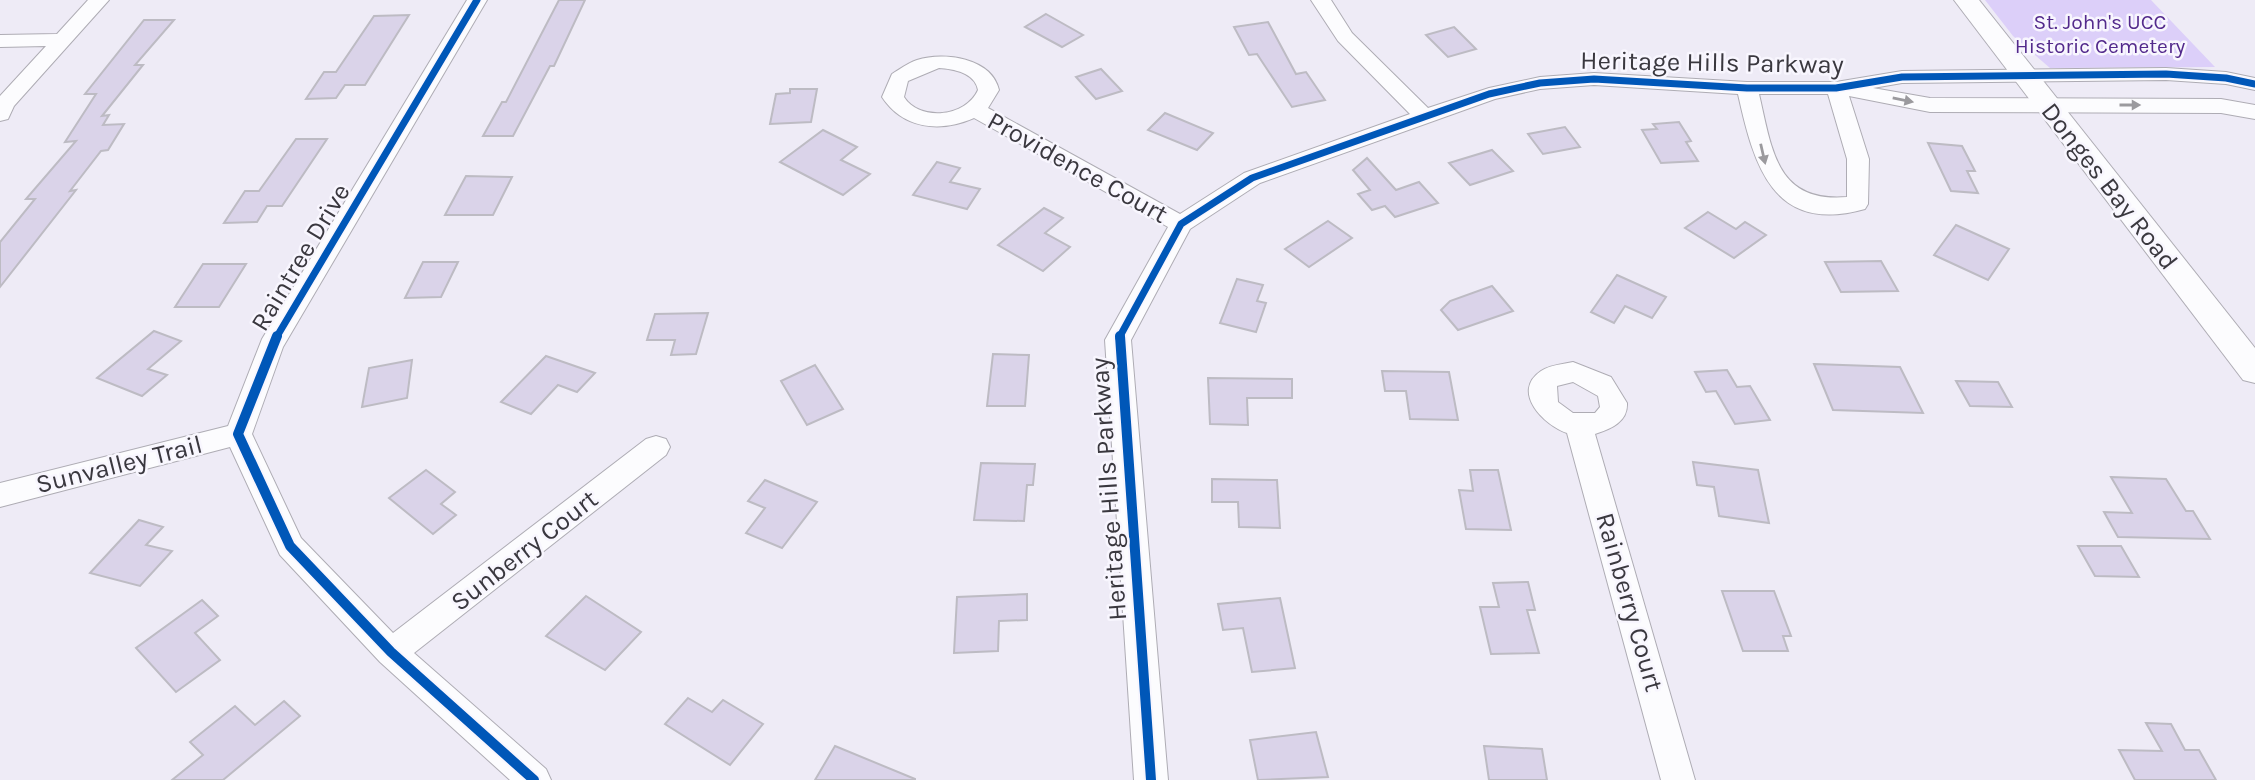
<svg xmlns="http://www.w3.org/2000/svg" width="2255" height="780" font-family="Karla,sans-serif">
	<rect width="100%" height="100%" fill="#eeebf6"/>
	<path fill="#dccff9" d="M1985,0H2151L2215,67L2050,68L2013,36Z"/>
	<g fill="#dad3e9" stroke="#bdbbc3" stroke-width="2">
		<path d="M559,0H585L554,66H550L513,136H483L502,102H506Z"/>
		<path d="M1046,14L1083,35L1062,47L1025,27Z"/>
		<path d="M409,15L365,85H345L336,98L306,99L324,72H336L374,16Z"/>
		<path d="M144,20H174L135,65H143L102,116L109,115L103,125L124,124L108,150L101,151L70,191L76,190L0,287V242L35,199H26L76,141L65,142L96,94H85Z"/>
		<path d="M1268,22L1296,74L1306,72L1325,100L1292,107L1257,54L1249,55L1234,27Z"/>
		<path d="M1454,27L1476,49L1448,57L1426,35Z"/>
		<path d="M1101,69L1122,91L1096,99L1076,77Z"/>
		<path d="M790,89H817L811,122L770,124L776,94L790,93Z"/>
		<path d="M1165,113L1213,133L1197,150L1148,130Z"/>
		<path d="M1679,122L1691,141L1686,142L1698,161L1661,163L1642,130L1657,129L1653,124Z"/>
		<path d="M1565,127L1580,147L1543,154L1528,134Z"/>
		<path d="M823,130L857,147L841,160L870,174L843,195L780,162Z"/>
		<path d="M296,139H327L282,206H267L257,222L224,223L245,191H259Z"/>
		<path d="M1928,143L1962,146L1975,171H1967L1978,193L1951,191Z"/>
		<path d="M1492,150L1513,171L1470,185L1449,163Z"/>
		<path d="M1367,158L1396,190L1419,182L1438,203L1395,217L1385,206L1372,210L1358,194L1370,190L1353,170Z"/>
		<path d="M937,162L960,168L950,182L980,189L967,209L913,195Z"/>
		<path d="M466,176L512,177L493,215H445Z"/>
		<path d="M1044,208L1063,218L1045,233L1070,247L1043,271L998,245Z"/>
		<path d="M1708,212L1736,229L1745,222L1766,235L1734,258L1685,228Z"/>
		<path d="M1328,221L1352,238L1309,267L1285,249Z"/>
		<path d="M1956,225L2009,249L1988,280L1934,255Z"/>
		<path d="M1881,261L1898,291L1841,292L1825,262Z"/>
		<path d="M423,262H458L441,297L405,298Z"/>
		<path d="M203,264H246L219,307H175Z"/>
		<path d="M1617,275L1666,297L1652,318L1625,306L1614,323L1591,312Z"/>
		<path d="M1237,279L1263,285L1257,301L1266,303L1256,332L1220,323Z"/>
		<path d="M1492,286L1513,311L1458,330L1441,310L1450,301Z"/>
		<path d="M708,313L696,354L671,355L675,340H647L655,314Z"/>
		<path d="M154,331L181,341L148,369L167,375L142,396L97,378Z"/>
		<path d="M993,354L1029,355L1025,406H987Z"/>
		<path d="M546,356L595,373L577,392L558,385L531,414L501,402Z"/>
		<path d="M412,360L407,398L362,407L369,368Z"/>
		<path d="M1814,364L1900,367L1923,413L1833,410Z"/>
		<path d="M815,365L843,409L807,425L781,381Z"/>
		<path d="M1727,370L1737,387L1750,386L1770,420L1735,424L1716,391L1706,392L1695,372Z"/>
		<path d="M1382,371L1449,372L1458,420L1410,419L1406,391H1385Z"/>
		<path d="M1208,378L1292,379V398H1247L1248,425L1210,424Z"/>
		<path d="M1956,381L1998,382L2012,407L1970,406Z"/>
		<path d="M1693,462L1758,470L1769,523L1719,516L1714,487L1697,485Z"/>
		<path d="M981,463L1035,464L1033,485H1027L1024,521L974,520Z"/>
		<path d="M426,470L455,492L441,504L456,515L433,534L389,498Z"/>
		<path d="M1470,470H1498L1511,530L1466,529L1459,490L1473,491Z"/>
		<path d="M2111,477L2166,479L2186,511H2193L2210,539L2118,537L2104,512L2132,513Z"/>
		<path d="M1212,479L1277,480L1280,528L1239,527L1238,502H1212Z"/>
		<path d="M765,480L817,502L782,548L746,533L765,508L748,501Z"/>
		<path d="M139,520L163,527L146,545L172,551L140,586L90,573Z"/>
		<path d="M2078,546H2121L2139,577L2095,576Z"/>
		<path d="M1528,582L1535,610H1527L1539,653L1491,654L1480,607H1499L1493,583Z"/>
		<path d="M1722,591H1774L1791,636H1783L1788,651H1743Z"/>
		<path d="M1027,594V620L999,621L998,651L954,653L957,597Z"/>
		<path d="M586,596L641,632L605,670L546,636Z"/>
		<path d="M1280,598L1295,668L1252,672L1243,628L1223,630L1218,604Z"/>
		<path d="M202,600L218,616L195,633L220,660L176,692L136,648Z"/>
		<path d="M688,698L712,712L723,700L763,724L730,765L665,724Z"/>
		<path d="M284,701L300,716L223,780H172L203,755L190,742L235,706L255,725Z"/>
		<path d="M2146,723L2171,724L2185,750H2199L2216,780H2135L2119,750L2162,751Z"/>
		<path d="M1316,732L1328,777L1258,780L1250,740Z"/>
		<path d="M835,746L915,779V780H815Z"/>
		<path d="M1484,746L1542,749L1547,780H1489Z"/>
	</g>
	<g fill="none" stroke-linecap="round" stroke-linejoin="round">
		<g stroke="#aeacb4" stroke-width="2">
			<g id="minor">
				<path d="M88,0H109L14,106L8,119L0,121V96L46,46L0,47V35L57,34Z"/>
				<path d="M467,0H487L283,347L252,434L301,538L393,633L646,439L656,436L666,439L670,447L666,455L414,653L546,769L551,780H510L380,662L280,555L230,447L0,507V483L228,426L262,339Z"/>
				<path d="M1311,0H1331L1352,33L1428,108L1489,88L1540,77L1594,73L1747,82H1836L1902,71L2166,68L2226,72L2255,78V90L2226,84L2166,80L1902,83L1873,88L1930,98L2221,99L2255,105V119L2221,113L1930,112L1849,96L1869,159L1868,204L1865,209C1773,235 1754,166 1738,94L1594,85L1540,89L1495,99L1260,183L1190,229L1131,340L1168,780H1134L1105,340L1168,227L974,118C940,133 903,129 882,97L892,74C900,69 908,63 917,60C944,51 992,58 999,90L988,108L1180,214L1244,173L1410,114L1338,41ZM939,68C954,69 975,73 978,90C966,117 920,122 904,97L908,81ZM1759,94H1828L1847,159V197C1776,203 1772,150 1759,94Z"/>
				<path d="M1573,362L1611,377L1627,403C1628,422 1611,429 1595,434L1695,780H1661L1567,433C1545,426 1510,392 1541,371C1550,365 1563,364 1573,362ZM1573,382L1598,396L1600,407L1595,413H1573L1558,402L1557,386Z"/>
			</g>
		</g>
		<g stroke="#aeacb4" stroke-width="2">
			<path id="tertiary" d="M1954,0H1979L2255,348V383L2243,380Z"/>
		</g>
		<use href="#minor" fill="#fcfcfe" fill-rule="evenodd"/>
		<use href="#tertiary" fill="#fcfcfe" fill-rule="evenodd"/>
		<g stroke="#f8f6fe" stroke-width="10">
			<g id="cycleway-far1">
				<path d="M276,338L477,0"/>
				<path d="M1119,338L1181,224L1252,178L1489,94L1540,83L1594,79L1747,88H1836L1902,77L2166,74L2226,78L2255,84"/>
			</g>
		</g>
		<g stroke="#f8f6fe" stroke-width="14">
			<g id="cycleway">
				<path d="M277,336L238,434L290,546L391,652L534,780"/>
				<path d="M1120,336L1151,780"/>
			</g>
		</g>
		<use href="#cycleway-far1" stroke="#0057b8" stroke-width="7"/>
		<use href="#cycleway" stroke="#0057b8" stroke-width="10"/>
	</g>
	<defs><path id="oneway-solid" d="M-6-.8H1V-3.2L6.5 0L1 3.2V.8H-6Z" transform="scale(1.75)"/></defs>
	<g fill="#9b9a9e">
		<use href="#oneway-solid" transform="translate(1903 100) rotate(11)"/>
		<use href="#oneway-solid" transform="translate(2130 105)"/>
		<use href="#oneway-solid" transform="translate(1763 154) rotate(77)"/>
	</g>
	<g text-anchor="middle" stroke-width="5" stroke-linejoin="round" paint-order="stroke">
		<g font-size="21" fill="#532a8c" stroke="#f8f6fe">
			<text x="2100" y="29">St. John's UCC<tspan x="2100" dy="24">Historic Cemetery</tspan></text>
		</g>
		<g font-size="26" fill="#3a383f" stroke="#f8f6fe">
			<text transform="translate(1712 62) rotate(1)" y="9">Heritage Hills Parkway</text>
			<text transform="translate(1078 167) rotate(29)" y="9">Providence Court</text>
			<text transform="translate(2110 186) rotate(52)" y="9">Donges Bay Road</text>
			<text transform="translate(300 257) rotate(-59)" y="9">Raintree Drive</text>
			<text transform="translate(119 464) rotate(-14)" y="9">Sunvalley Trail</text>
			<text transform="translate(1108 489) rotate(-94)" y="9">Heritage Hills Parkway</text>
			<text transform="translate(524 550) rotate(-38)" y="9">Sunberry Court</text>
			<text transform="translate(1630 602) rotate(74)" y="9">Rainberry Court</text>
		</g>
	</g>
</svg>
